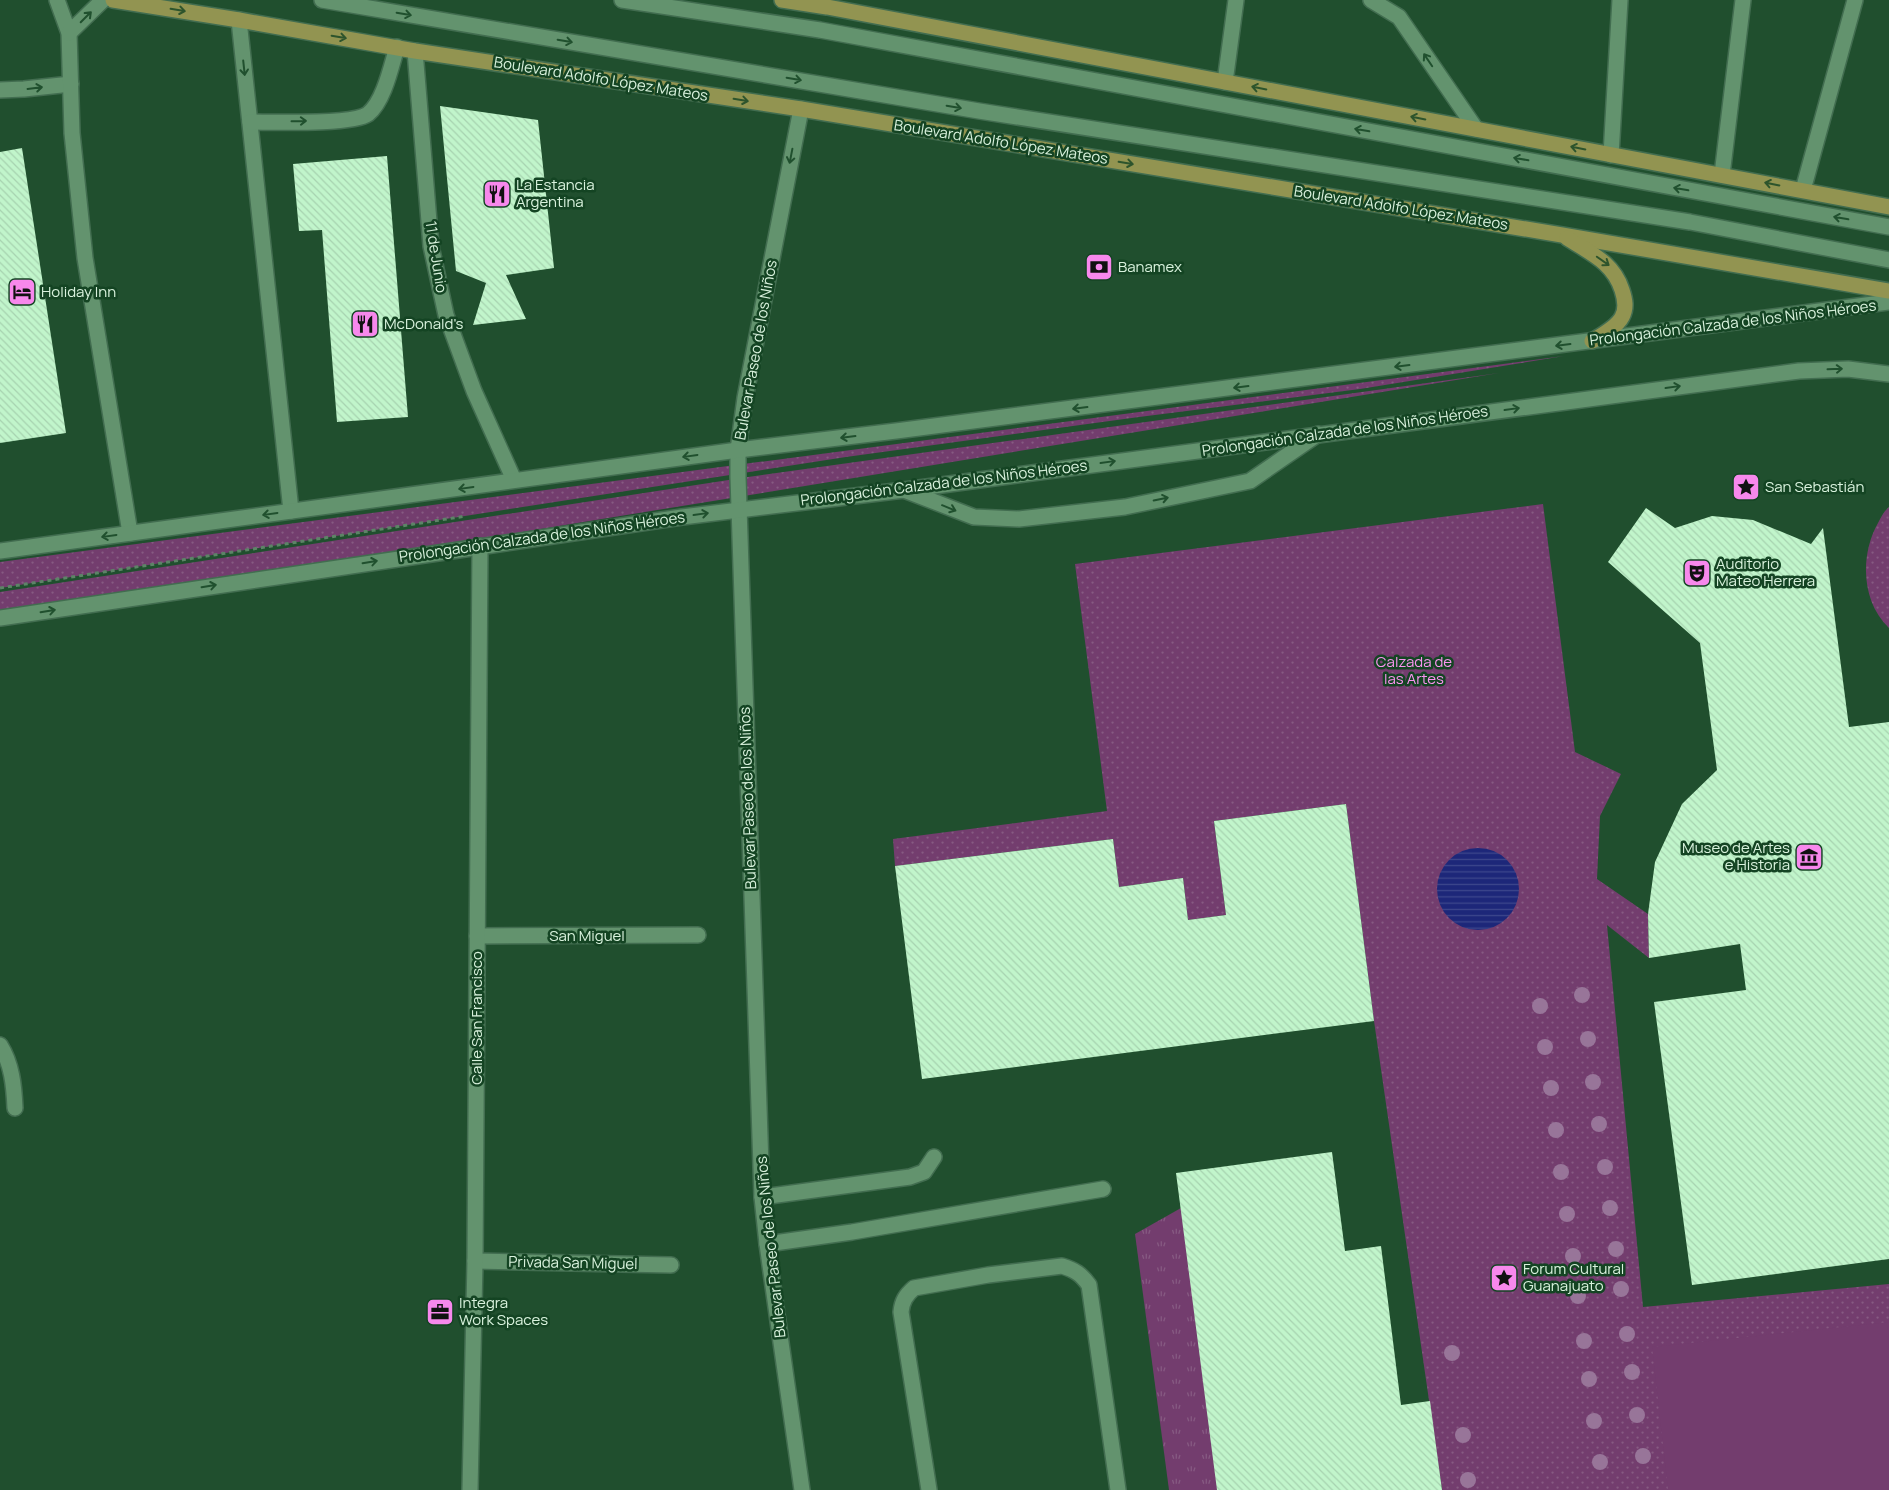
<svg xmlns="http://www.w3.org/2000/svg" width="1889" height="1490" font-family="Manrope,sans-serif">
	<defs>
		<pattern id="grass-tufts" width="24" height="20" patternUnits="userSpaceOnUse" patternTransform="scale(1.25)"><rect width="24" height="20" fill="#733d6e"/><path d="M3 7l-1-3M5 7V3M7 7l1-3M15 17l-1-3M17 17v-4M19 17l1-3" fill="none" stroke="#865a82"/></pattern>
		<pattern id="park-dots" width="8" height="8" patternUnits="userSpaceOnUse" patternTransform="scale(1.25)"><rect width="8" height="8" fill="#733d6e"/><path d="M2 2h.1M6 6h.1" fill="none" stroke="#865a82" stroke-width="1.8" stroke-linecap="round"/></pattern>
		<pattern id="water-rules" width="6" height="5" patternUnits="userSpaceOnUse" patternTransform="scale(1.25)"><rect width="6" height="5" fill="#1d2779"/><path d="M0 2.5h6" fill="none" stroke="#3d478c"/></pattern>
		<pattern id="building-back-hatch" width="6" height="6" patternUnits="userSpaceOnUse" patternTransform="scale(1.25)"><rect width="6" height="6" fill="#c1f5cb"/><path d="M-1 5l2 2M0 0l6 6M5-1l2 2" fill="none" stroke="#a7d3b0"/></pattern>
	</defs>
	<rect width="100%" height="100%" fill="#204f2e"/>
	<path fill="url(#grass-tufts)" d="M1181,1208L1219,1490H1169L1135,1234Z"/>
	<g fill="url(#park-dots)">
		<path d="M1564,356L1360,389L1139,417L846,457L0,588V562Z"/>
		<path d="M1499,373L0,617V592L748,477Z"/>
		<path d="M1543,504L1575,752L1621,774L1600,816L1597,879L1648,914L1649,958L1607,925L1643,1307L1889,1284V1490H1442L1374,1021L1346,804L1214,821L1226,915L1188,920L1183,878L1119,887L1113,839L895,866L893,839L1107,811L1075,564Z"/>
		<path d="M1889,507V628C1861,601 1860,555 1878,523C1881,517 1884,511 1889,507Z"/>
	</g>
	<path fill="#733d6e" d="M1889,1322V1490H1668L1652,1347Z"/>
	<circle fill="url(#water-rules)" cx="1478" cy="889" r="41"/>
	<g fill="url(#building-back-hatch)">
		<path d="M440,106L538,120L554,268L506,275L526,319L473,325L486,283L456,271Z"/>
		<path d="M22,148L66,433L0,443V152Z"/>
		<path d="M387,156L408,417L337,422L322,230L299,231L293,164Z"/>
		<path d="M1646,508L1675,528L1712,516L1753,520L1811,544L1823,528L1849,727L1889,722V1259L1692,1285L1654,1002L1746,990L1740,944L1649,958L1648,914L1655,862L1682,804L1717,770L1700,643L1608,562Z"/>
		<path d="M1346,804L1374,1021L922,1079L895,866L1113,839L1119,887L1183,878L1188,920L1226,915L1214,821Z"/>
		<path d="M1332,1152L1345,1251L1381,1246L1401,1405L1430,1401L1442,1490H1217L1176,1173Z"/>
	</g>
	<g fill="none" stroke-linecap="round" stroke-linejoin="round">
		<g stroke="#426d50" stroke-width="18">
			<g id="service">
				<path d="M322,0L979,111L1690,222L1889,260"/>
				<path d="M622,0L820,30L1889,227"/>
				<path d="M1371,0L1399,17L1476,129"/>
				<path d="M239,20L291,511"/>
				<path d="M415,51L431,246L446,315L474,391L514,480"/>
				<path d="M1225,82L1236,0"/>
				<path d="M0,90L24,89L71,84"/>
				<path d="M250,122C272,122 353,125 368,114C384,101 391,67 397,47"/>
				<path d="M1611,155L1620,0"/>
				<path d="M1722,175L1743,0"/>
				<path d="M1803,190L1855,0"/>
				<path d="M904,490L974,517L1019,519L1125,507L1250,481L1318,434"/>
				<path d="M762,1197L910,1177L924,1172L934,1157"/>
				<path d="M767,1244L852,1232L1103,1189"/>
				<path d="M929,1490L901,1312C902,1301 906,1295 914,1288L988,1275L1062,1266C1075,1270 1081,1274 1089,1285L1118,1490"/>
			</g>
		</g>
		<g stroke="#426d50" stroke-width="18">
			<g id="minor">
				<path d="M57,0L69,33L72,133L85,258L130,533"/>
				<path d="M69,33L103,0"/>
				<path d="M477,936L698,935"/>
				<path d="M0,1045C12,1064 14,1086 15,1108"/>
				<path d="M475,1261L671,1265"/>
				<path d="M470,1490L475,1261L480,546"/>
			</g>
		</g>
		<g stroke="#426d50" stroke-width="18">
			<g id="tertiary">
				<path d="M801,109L745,398L738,450V477L762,1197L767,1244L802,1490"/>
				<path d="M0,551L738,450L896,431L1889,302"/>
				<path d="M0,618L682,517L904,490L1799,371L1848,369L1889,374"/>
			</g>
		</g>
		<g stroke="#426d50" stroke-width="18">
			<g id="primary">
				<path d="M113,0L239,20L415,51L801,109L1562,235L1889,291"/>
				<path d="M782,0L827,7L1889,207"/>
				<path d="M1567,238C1590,253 1613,262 1622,290C1625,299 1627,308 1622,317C1617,327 1602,335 1592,341"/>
			</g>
		</g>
		<path stroke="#5d8467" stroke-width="3" stroke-dasharray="4 4" stroke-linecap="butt" d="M0,588L466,516"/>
		<use href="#service" stroke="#63936e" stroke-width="15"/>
		<use href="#minor" stroke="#63936e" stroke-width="15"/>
		<use href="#tertiary" stroke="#63936e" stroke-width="15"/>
		<use href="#primary" stroke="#929451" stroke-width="15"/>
	</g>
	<g fill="#987599">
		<circle cx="1582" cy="995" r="8"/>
		<circle cx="1540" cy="1006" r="8"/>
		<circle cx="1588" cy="1039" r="8"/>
		<circle cx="1545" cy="1047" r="8"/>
		<circle cx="1593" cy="1082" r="8"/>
		<circle cx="1551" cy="1088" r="8"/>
		<circle cx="1599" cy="1124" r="8"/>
		<circle cx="1556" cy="1130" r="8"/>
		<circle cx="1605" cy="1167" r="8"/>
		<circle cx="1561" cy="1172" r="8"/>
		<circle cx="1610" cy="1208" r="8"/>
		<circle cx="1567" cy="1214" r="8"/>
		<circle cx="1616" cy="1249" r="8"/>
		<circle cx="1573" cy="1256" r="8"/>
		<circle cx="1621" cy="1289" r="8"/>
		<circle cx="1578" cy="1296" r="8"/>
		<circle cx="1627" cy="1334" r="8"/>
		<circle cx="1584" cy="1341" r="8"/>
		<circle cx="1452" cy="1353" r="8"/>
		<circle cx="1632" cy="1372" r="8"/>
		<circle cx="1589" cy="1379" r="8"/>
		<circle cx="1637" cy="1415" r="8"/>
		<circle cx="1594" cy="1421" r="8"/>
		<circle cx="1463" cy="1435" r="8"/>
		<circle cx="1643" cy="1456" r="8"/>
		<circle cx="1600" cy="1462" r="8"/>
		<circle cx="1468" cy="1480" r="8"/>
	</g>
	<defs><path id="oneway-shaft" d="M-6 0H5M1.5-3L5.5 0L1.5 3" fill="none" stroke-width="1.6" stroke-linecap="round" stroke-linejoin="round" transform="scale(1.25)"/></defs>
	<g stroke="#2d542c">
		<use href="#oneway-shaft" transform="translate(178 10) rotate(9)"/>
		<use href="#oneway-shaft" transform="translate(339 37) rotate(10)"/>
		<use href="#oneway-shaft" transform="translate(1259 88) rotate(-169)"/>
		<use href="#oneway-shaft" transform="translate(741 100) rotate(9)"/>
		<use href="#oneway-shaft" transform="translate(1418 118) rotate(-169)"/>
		<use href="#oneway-shaft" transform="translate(1578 148) rotate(-169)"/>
		<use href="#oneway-shaft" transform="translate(1126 163) rotate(9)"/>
		<use href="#oneway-shaft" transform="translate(1772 184) rotate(-169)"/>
		<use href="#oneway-shaft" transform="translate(1603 261) rotate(35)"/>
	</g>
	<g stroke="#20502e">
		<use href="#oneway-shaft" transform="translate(404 14) rotate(10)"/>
		<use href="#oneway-shaft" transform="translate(86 17) rotate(-45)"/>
		<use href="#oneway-shaft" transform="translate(565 41) rotate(10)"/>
		<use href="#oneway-shaft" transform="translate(1428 60) rotate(-124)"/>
		<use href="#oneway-shaft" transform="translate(244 68) rotate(84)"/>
		<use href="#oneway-shaft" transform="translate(794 79) rotate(10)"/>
		<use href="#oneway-shaft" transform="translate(35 88) rotate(-7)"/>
		<use href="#oneway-shaft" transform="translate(954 107) rotate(10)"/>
		<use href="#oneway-shaft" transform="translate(299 121) rotate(-1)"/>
		<use href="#oneway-shaft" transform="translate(1362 130) rotate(-170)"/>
		<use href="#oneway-shaft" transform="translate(791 156) rotate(101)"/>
		<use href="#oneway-shaft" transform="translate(1521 159) rotate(-170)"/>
		<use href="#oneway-shaft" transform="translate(1681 189) rotate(-170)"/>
		<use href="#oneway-shaft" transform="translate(1841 218) rotate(-170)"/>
		<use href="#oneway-shaft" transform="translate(1563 345) rotate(173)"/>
		<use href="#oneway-shaft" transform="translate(1402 366) rotate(173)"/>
		<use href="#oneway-shaft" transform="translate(1835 369) rotate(-2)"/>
		<use href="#oneway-shaft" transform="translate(1241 387) rotate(173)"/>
		<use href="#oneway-shaft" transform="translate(1673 387) rotate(-8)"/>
		<use href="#oneway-shaft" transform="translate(1080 408) rotate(173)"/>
		<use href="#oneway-shaft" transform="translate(1512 409) rotate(-8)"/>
		<use href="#oneway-shaft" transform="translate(848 437) rotate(173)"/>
		<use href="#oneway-shaft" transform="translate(690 456) rotate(172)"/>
		<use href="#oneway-shaft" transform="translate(1108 462) rotate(-8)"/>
		<use href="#oneway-shaft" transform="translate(466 488) rotate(172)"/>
		<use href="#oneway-shaft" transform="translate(1161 499) rotate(-12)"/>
		<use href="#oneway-shaft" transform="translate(949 508) rotate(22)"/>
		<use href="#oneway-shaft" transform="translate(270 514) rotate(172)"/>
		<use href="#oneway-shaft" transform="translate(701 514) rotate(-8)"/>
		<use href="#oneway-shaft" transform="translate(109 536) rotate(172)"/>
		<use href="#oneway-shaft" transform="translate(370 562) rotate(-9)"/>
		<use href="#oneway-shaft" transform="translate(209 586) rotate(-9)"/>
		<use href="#oneway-shaft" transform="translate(48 611) rotate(-9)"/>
	</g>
	<defs>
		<g id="restaurant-square" transform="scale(1.4375)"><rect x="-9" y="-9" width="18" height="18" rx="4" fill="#f788ec" stroke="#144423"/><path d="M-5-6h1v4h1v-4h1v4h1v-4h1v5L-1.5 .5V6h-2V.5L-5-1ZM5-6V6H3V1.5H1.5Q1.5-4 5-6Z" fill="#111"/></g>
		<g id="bank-square" transform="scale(1.4375)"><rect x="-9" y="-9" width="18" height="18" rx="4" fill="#f788ec" stroke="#144423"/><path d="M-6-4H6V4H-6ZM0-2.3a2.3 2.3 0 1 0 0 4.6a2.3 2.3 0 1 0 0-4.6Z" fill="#111"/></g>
		<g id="hotel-square" transform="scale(1.4375)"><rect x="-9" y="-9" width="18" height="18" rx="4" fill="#f788ec" stroke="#144423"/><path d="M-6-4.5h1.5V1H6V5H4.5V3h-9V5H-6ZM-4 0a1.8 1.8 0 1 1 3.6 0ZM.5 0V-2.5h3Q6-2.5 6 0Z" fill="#111"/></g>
		<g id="sight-square" transform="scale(1.4375)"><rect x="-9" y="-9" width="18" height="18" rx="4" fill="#f788ec" stroke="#144423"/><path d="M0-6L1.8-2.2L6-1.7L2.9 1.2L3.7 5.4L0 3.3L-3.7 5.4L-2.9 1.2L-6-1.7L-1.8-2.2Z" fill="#111"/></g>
		<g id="theatre-square" transform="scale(1.4375)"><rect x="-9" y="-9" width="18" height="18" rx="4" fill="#f788ec" stroke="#144423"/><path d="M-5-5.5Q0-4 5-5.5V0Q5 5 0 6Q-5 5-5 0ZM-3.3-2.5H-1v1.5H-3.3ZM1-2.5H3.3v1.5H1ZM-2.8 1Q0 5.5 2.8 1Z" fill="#111"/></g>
		<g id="museum-square" transform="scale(1.4375)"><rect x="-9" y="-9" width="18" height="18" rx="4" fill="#f788ec" stroke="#144423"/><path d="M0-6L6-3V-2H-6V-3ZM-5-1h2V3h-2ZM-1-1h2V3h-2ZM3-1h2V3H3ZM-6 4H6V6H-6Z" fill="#111"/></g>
		<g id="office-square" transform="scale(1.4375)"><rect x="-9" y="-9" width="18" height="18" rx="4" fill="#f788ec" stroke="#144423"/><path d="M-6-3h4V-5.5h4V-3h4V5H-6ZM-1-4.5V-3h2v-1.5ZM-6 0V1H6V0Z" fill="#111"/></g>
	</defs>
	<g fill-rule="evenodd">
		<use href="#restaurant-square" x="497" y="194"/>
		<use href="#bank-square" x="1099" y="267"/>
		<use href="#hotel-square" x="22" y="292"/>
		<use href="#restaurant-square" x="365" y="324"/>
		<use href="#sight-square" x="1746" y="487"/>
		<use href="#theatre-square" x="1697" y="573"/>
		<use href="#museum-square" x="1809" y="857"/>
		<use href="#sight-square" x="1504" y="1278"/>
		<use href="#office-square" x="440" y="1312"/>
	</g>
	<g text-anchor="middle" stroke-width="5" stroke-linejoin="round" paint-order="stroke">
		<g font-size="15" fill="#d9f2dd" stroke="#144423">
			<text transform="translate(601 79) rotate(9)" y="5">Boulevard Adolfo López Mateos</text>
			<text transform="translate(1001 142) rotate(9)" y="5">Boulevard Adolfo López Mateos</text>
			<text transform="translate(1401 208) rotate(9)" y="5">Boulevard Adolfo López Mateos</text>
			<text transform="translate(436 257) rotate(81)" y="5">11 de Junio</text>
			<text transform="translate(1733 323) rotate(-7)" y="5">Prolongación Calzada de los Niños Héroes</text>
			<text transform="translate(756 350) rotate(-80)" y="5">Bulevar Paseo de los Niños</text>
			<text transform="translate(1345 431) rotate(-8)" y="5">Prolongación Calzada de los Niños Héroes</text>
			<text transform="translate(944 483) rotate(-7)" y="5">Prolongación Calzada de los Niños Héroes</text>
			<text transform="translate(542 537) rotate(-8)" y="5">Prolongación Calzada de los Niños Héroes</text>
			<text transform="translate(748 798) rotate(-92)" y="5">Bulevar Paseo de los Niños</text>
			<text x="587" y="941">San Miguel</text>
			<text transform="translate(477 1018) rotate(-90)" y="5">Calle San Francisco</text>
			<text transform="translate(771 1247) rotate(-96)" y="5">Bulevar Paseo de los Niños</text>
			<text transform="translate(573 1263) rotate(1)" y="5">Privada San Miguel</text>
		</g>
		<g font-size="15" fill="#d9f2dd" stroke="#144423" text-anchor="start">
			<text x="516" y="190">La Estancia<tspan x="516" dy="17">Argentina</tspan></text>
			<text x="1118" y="272">Banamex</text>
			<text x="41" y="297">Holiday Inn</text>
			<text x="384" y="329">McDonald's</text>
			<text x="1765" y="492">San Sebastián</text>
			<text x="1716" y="569">Auditorio<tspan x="1716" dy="17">Mateo Herrera</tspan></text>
			<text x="1790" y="853" text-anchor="end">Museo de Artes<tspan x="1790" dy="17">e Historia</tspan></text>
			<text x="1523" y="1274">Forum Cultural<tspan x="1523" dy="17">Guanajuato</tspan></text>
			<text x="459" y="1308">Integra<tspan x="459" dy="17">Work Spaces</tspan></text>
		</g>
		<g font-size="15" fill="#fb94f1" stroke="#144423">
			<text x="1414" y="667">Calzada de<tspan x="1414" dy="17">las Artes</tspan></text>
		</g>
	</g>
</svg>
